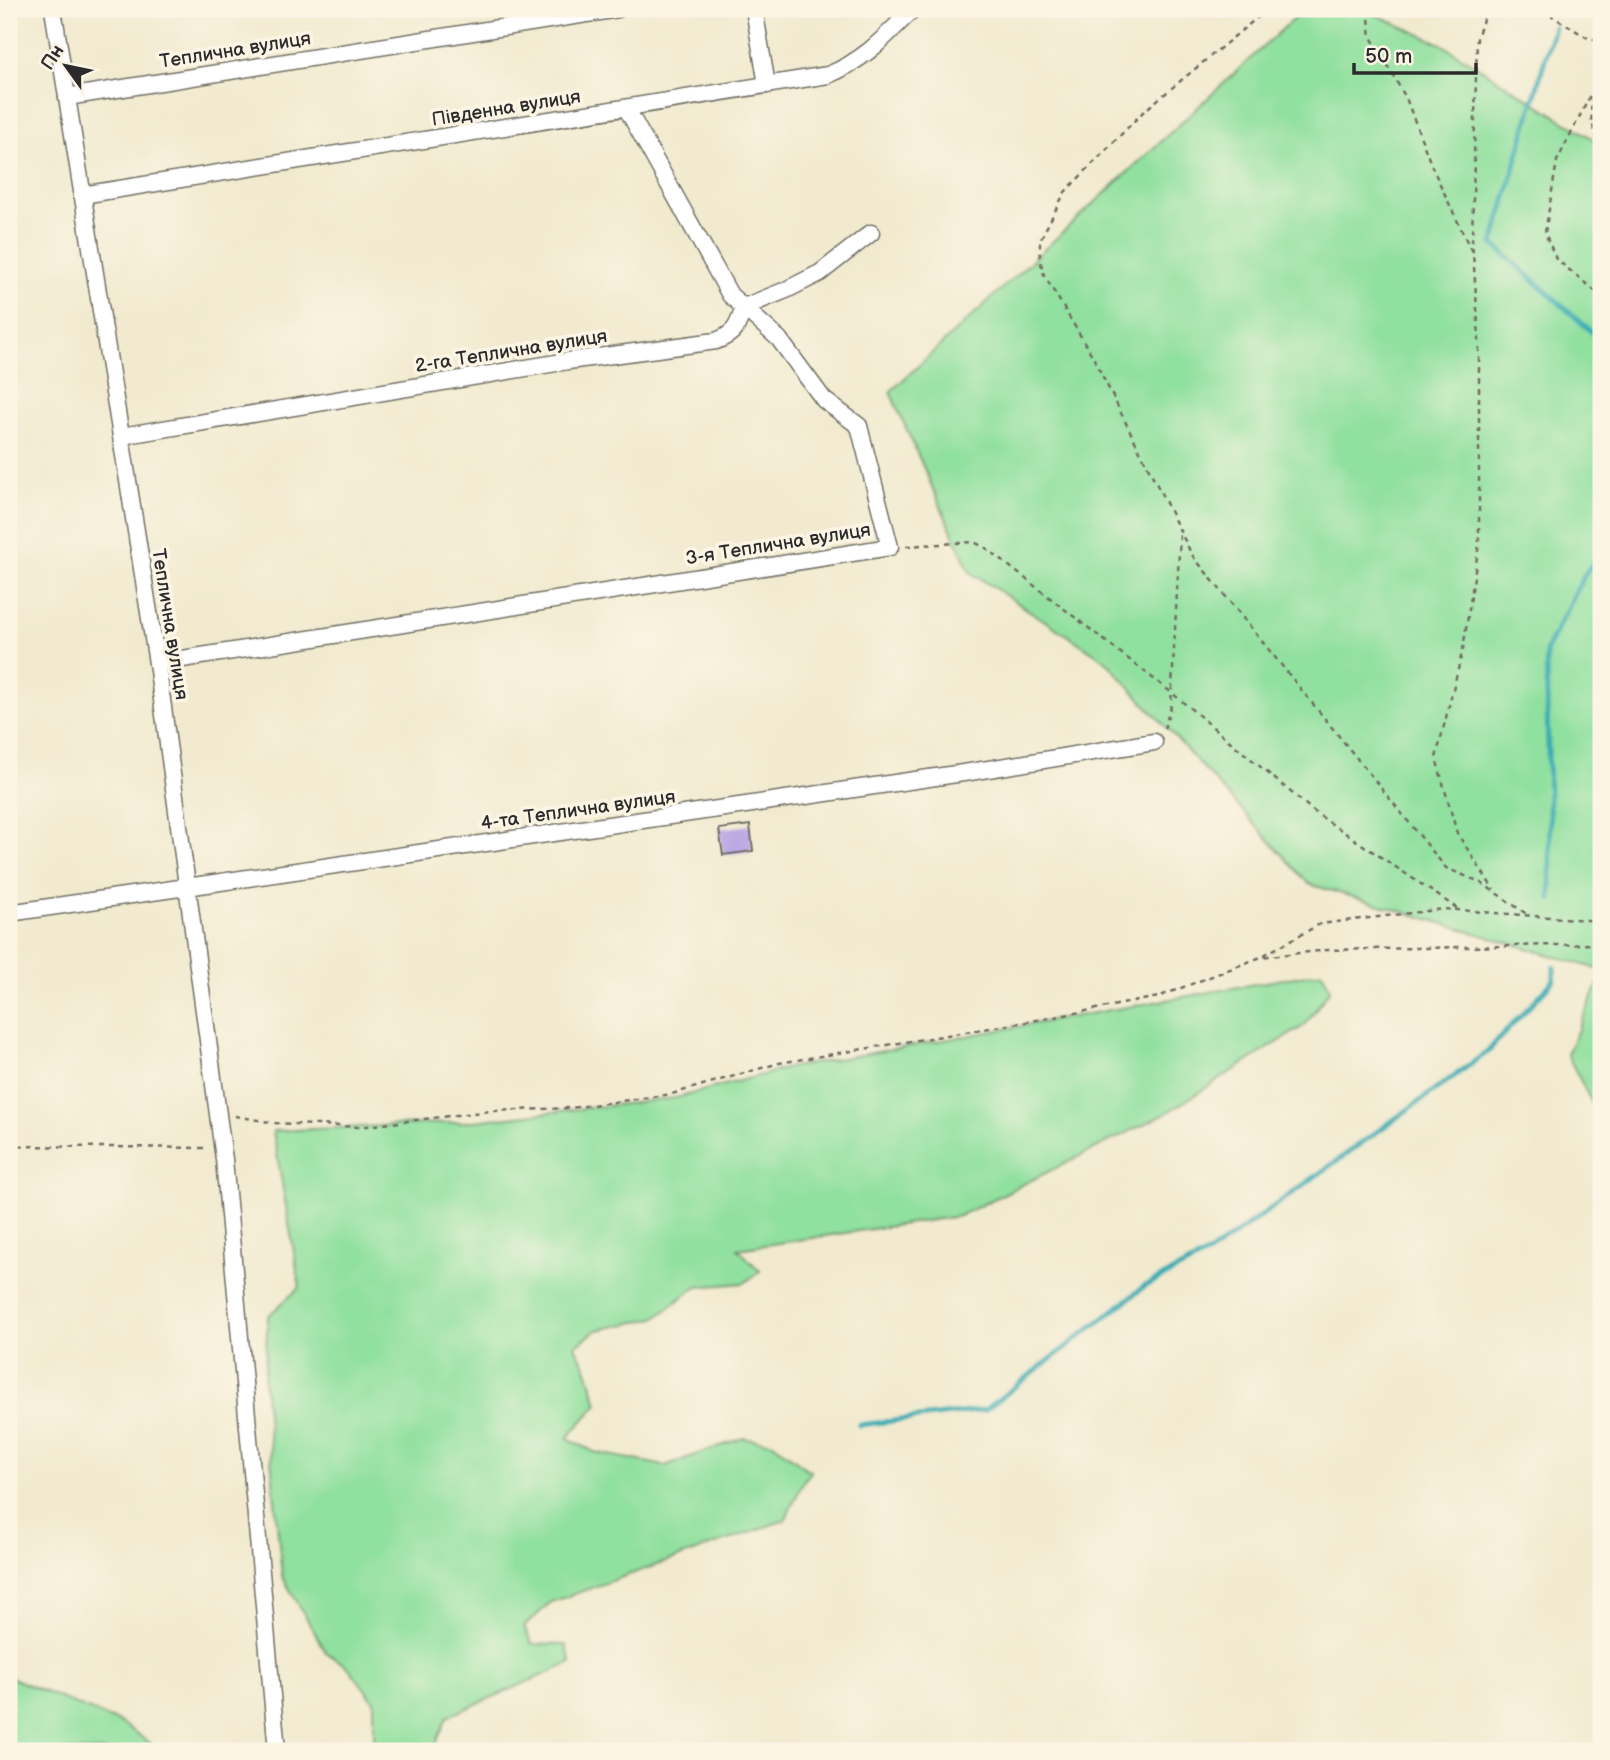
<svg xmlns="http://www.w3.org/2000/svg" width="1610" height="1760" font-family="'Balsamiq Sans',sans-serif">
	<rect width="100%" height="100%" fill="#fcf5e5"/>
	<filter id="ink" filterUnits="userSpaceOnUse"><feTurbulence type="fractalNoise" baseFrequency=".0143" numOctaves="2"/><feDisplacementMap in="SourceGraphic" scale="14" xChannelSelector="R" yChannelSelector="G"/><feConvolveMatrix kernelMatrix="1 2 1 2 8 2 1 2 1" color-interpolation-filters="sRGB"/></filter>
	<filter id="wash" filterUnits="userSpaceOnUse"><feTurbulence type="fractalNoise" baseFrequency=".00686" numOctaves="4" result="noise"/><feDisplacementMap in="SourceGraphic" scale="28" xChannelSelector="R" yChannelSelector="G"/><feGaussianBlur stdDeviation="1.57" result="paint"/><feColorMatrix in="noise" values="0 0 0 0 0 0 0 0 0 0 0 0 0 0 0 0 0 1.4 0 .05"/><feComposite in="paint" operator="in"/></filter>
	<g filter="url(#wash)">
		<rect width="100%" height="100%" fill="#f1eacf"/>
		<g fill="#90e09f" stroke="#5e8665" stroke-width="2">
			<path d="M1304,9H1364L1441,44L1601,144V970L1309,884L1105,660L970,572L890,392Z"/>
			<path d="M1322,972L1330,989L1305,1025L1165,1114L959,1216L738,1249L760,1271L744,1283L696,1287L655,1318L597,1330L575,1346L587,1370L598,1404L567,1438L594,1452L665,1466L743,1438L773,1443L811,1472L804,1480L785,1520L551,1602L524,1627L532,1644L566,1645L571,1663L447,1717L433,1751H374V1701L348,1667L326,1652L282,1576L264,1382L268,1316L300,1287L273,1131L464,1122L676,1098L788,1068Z"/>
			<path d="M1601,978V1115L1599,1117L1567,1054Z"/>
			<path d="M9,1677L123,1724L161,1751H9Z"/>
		</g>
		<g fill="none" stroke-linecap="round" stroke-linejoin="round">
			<g stroke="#39abb3" stroke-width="5">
				<path d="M1560,11L1561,9"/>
				<path d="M1554,27L1493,244L1601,340"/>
				<path d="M1551,899L1546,650L1586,572L1601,553"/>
				<path d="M859,1425L985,1410L1145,1286L1208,1254L1486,1053L1554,980V967"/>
			</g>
		</g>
		<g id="blocks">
			<path fill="#ad98e3" d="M750,825L753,851L723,855L719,829Z"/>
		</g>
	</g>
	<g filter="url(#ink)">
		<use href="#blocks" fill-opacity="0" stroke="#706e64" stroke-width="2"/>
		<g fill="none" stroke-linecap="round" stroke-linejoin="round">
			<g stroke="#706e64" stroke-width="19">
				<g id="street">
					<path d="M53,9L157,663L224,1159L277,1751"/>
					<path d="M754,9L767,85"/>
					<path d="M67,97L618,9"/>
					<path d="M82,195L828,75C865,60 886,36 913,9"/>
					<path d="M121,436L568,361L716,341C735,334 738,326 744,307L786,290L820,273L871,233"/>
					<path d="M157,663L890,547L859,426L824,400L779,339L730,295L627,109"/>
					<path d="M9,913L970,772L1154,742"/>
				</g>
			</g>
			<g stroke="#706e64" stroke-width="2.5" stroke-dasharray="5 5" stroke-linecap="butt">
				<path d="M1279,9L1258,17L1144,111L1065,192L1040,240V259L1044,275L1092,355L1192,555L1446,868L1480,882L1528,915"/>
				<path d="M1368,9L1371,37L1406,98L1432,167L1472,252"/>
				<path d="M1459,9H1460"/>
				<path d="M1487,9L1477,37L1472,239L1479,337V544L1463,649L1436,758L1457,833L1494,890"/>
				<path d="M1541,9L1586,37L1601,41"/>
				<path d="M1601,67C1590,98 1586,117 1601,147"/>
				<path d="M1590,96L1557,161L1545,233L1556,259L1601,296"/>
				<path d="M906,546L974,542L986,548L1172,693L1317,814L1458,909"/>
				<path d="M1164,729L1171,706L1180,534"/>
				<path d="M1264,955L1320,924L1444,909L1601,921"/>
				<path d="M235,1116L275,1123L359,1127L490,1111L571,1108L672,1094L779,1063L1050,1018L1158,997L1261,957L1328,950L1601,944"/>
				<path d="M9,1146L206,1148"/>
			</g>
			<use href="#street" stroke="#fff" stroke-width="16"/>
		</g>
	</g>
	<g text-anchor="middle" stroke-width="7" stroke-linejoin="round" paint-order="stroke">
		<g font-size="19" fill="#2b2b2b" stroke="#fcf5e5">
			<text transform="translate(235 49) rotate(-9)" y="7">Теплична вулиця</text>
			<text transform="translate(506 107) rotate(-9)" y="7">Південна вулиця</text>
			<text transform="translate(511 350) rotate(-9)" y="7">2-га Теплична вулиця</text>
			<text transform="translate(778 543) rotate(-9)" y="7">3-я Теплична вулиця</text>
			<text transform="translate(171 624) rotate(81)" y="7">Теплична вулиця</text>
			<text transform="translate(578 809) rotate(-8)" y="7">4-та Теплична вулиця</text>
		</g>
	</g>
	<rect width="1610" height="1760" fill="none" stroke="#fcf5e5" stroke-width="35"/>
	<g transform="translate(66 66) rotate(303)" stroke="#fcf5e5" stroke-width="5" paint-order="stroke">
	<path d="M0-5L12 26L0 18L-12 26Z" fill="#2b2b2b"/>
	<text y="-10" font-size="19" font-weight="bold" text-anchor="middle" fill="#2b2b2b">Пн</text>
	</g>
	<path d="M1354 63v10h122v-10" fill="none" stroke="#2b2b2b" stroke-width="3.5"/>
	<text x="1365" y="63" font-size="21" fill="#2b2b2b" stroke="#fcf5e5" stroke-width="5" paint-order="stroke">50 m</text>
</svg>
